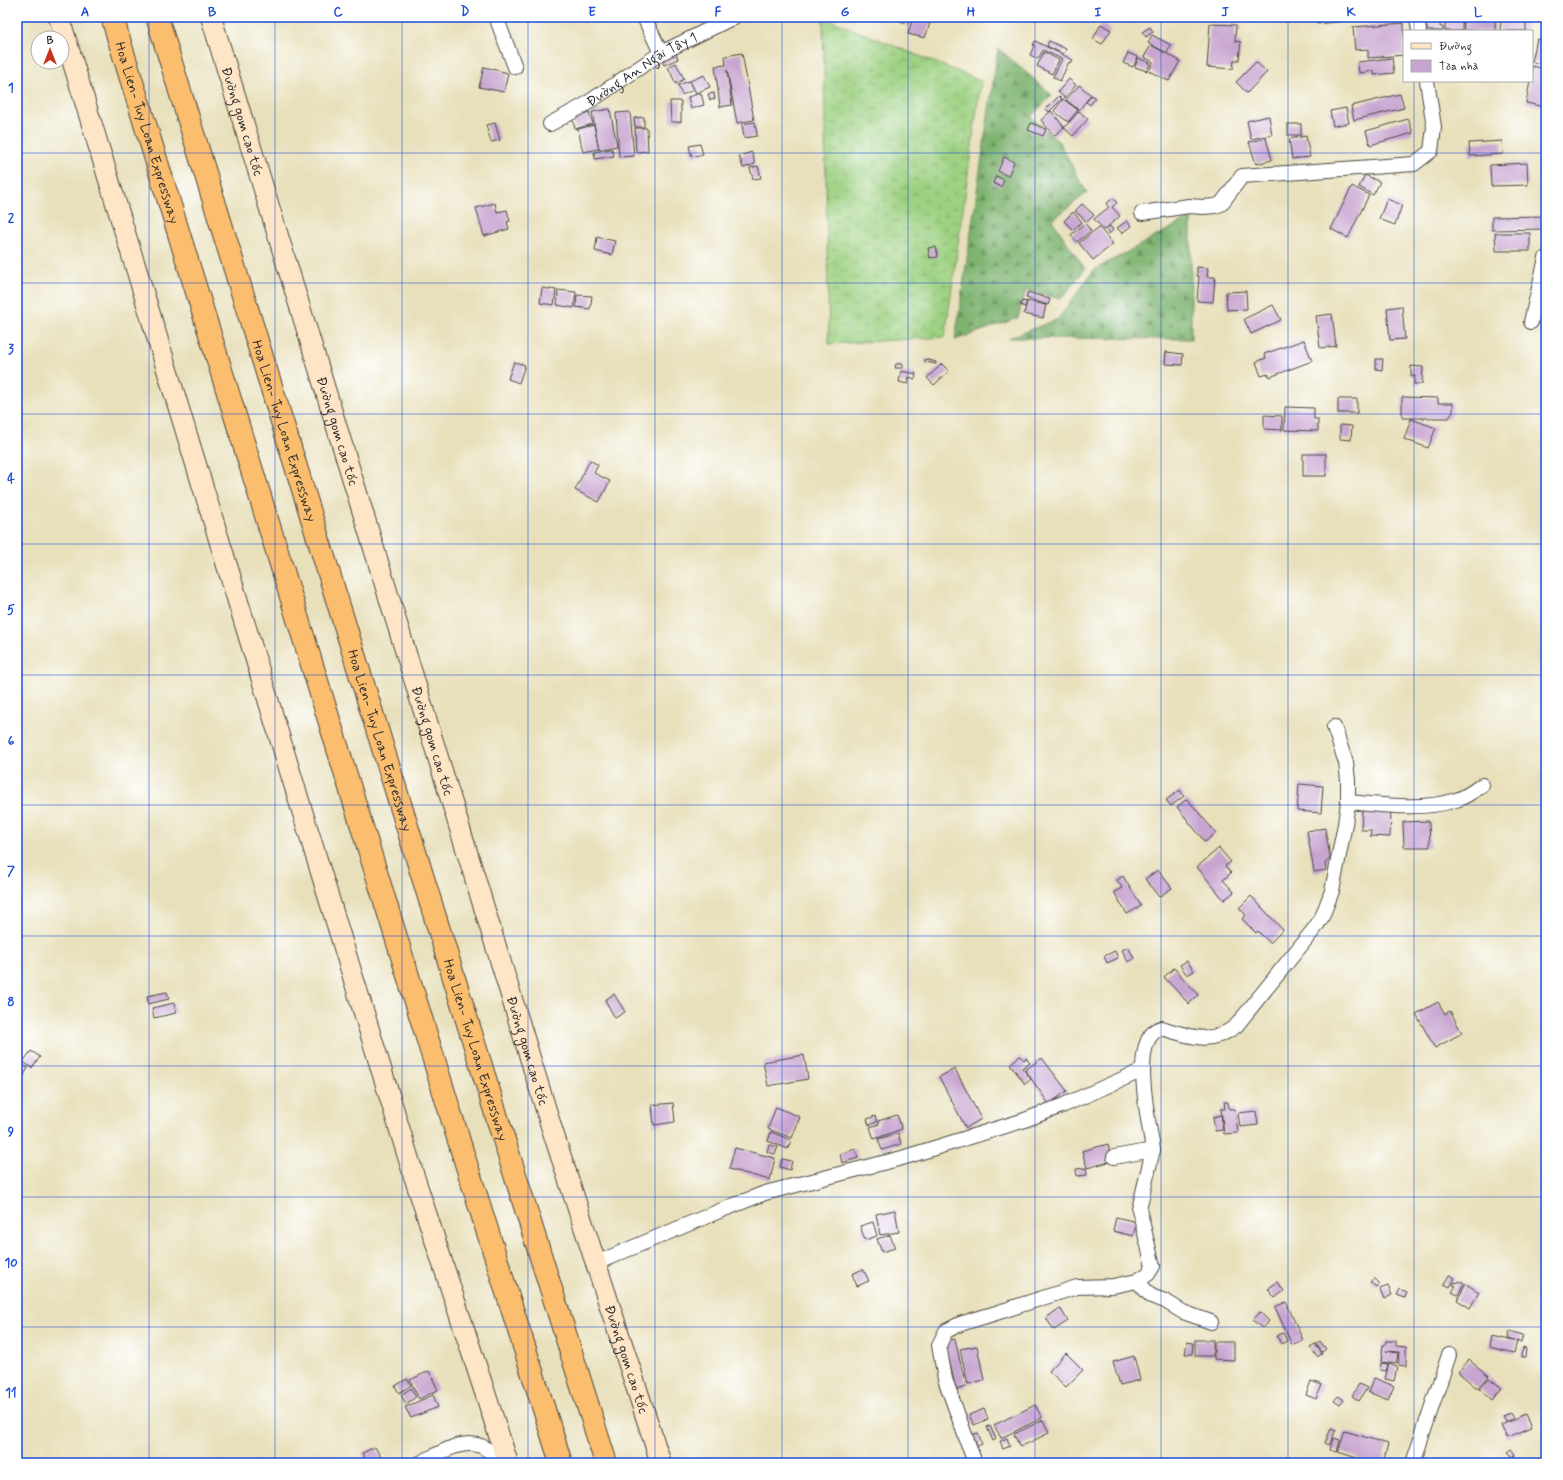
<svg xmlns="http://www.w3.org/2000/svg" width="1563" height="1480" font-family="Mynerve,sans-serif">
	<defs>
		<pattern id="forest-firs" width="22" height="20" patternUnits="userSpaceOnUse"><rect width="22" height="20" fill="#7eb370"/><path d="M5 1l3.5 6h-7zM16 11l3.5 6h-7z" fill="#67925c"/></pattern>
		<pattern id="wetland-marsh" width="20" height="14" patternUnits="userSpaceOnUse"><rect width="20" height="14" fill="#9ed182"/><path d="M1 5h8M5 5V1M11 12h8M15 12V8" fill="none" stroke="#88b470"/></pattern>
	</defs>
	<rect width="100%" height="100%" fill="#fff"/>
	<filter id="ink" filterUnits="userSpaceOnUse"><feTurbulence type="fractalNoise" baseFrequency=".025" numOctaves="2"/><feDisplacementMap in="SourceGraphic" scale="8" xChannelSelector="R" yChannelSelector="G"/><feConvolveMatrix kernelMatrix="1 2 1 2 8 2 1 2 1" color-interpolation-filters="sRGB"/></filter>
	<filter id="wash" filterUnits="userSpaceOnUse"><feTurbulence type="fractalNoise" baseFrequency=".012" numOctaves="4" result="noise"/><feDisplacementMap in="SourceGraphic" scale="16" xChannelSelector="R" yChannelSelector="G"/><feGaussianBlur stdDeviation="0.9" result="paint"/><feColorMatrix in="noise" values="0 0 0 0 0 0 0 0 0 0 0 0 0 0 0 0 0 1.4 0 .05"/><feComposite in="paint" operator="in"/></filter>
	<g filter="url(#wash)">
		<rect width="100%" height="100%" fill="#e8e0bb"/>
		<g fill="url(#forest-firs)" stroke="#546f4e">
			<path d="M998,48L1052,95L1031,117L1059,142L1087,193L1052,220L1085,269L1061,299L1026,290L1018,318L955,340Z"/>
			<path d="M1191,217V339L1009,338L1058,319L1094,270Z"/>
		</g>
		<path fill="url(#wetland-marsh)" stroke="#647e56" d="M823,17L981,81L945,337L829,344Z"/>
		<g id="blocks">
			<g fill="#c8a5d0">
				<path d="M891,17H911L908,24Z"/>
				<path d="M913,17H932L925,38L908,34Z"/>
				<path d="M1316,17H1355L1356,20L1317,24Z"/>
				<path d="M1424,17H1440V27H1443V31H1427V27H1424Z"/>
				<rect x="1445" y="17" width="17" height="14"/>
				<path d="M1463,17H1495V31H1464Z"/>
				<path d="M1540,17H1546V22H1541Z"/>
				<path d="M1501,20L1526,21V31H1500Z"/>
				<path d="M1404,23V55L1368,58V49L1355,50L1353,27Z"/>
				<path d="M1101,24L1111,30L1102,44L1093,39Z"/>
				<path d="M1210,24L1236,25L1235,41L1241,42L1239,60H1234L1233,69L1207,67Z"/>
				<path d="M1150,27L1153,32L1146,37L1142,32Z"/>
				<path d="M1152,35L1171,45L1167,53L1148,43Z"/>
				<path d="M1537,39L1546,41V65L1532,62Z"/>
				<path d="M1035,41L1073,60L1071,63L1069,62L1060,81L1053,77L1062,59L1043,50L1038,59L1030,55L1034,46L1033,45Z"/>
				<path d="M1049,41L1066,49L1063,54L1047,46Z"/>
				<path d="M1151,45L1180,61L1169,81L1149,71L1153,62L1144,57Z"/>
				<path d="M675,50L678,59L664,65L660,55Z"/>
				<path d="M1044,52L1059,60L1052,74L1037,66Z"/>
				<path d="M742,53L754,120L737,123L727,70L732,105L720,107L715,66L726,65L725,56Z"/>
				<path d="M1128,53L1138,57L1133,67L1123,63Z"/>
				<path d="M1138,58L1150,63L1147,71L1135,67Z"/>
				<path d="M1392,58L1394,73L1374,75V71L1359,73L1358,62Z"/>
				<path d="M1256,62L1267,72L1247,93L1236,82Z"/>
				<path d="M676,63L684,79L676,84L668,67Z"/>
				<path d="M1532,66L1546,69V107L1526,103L1530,81H1532Z"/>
				<path d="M484,67L508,73L504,92L479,87Z"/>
				<path d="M704,75L710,87L696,93L690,81Z"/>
				<path d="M1069,79L1076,85L1065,98L1058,92Z"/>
				<path d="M689,81L693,90L682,95L678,85Z"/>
				<path d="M1079,85L1091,95L1079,110L1066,100Z"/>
				<path d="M701,93L704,105L691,109L688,97Z"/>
				<path d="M714,93L715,99L710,100L708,94Z"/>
				<path d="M1400,94L1404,108L1354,120L1351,106Z"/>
				<path d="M1092,95L1095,98L1090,105L1086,102Z"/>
				<path d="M1059,96L1062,99L1049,112L1046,109Z"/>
				<path d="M1063,99L1078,110L1068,122L1054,111Z"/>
				<path d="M670,101H681V122H671Z"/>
				<path d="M1346,108L1349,123L1333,126L1330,111Z"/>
				<path d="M610,109L617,146L599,150L592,112Z"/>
				<path d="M1051,111L1064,127L1054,136L1041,120Z"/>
				<path d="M1079,111L1088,119L1073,136L1064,128Z"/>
				<path d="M589,112L593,124L575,129L572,117Z"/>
				<path d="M630,112L634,156L619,157L616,113Z"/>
				<path d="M1269,116L1272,135L1251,139L1247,121Z"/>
				<path d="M644,117V127H635L634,118Z"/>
				<path d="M1408,119L1413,133L1370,145L1366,131Z"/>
				<path d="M755,122L757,136L744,138L742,124Z"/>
				<path d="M495,123L500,140L491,142L486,125Z"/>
				<path d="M1031,123L1046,129L1043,136L1028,130Z"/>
				<rect x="1288" y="124" width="13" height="11"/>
				<path d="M594,125L599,149L583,152L578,129Z"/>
				<path d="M635,128H647L648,151L636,152Z"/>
				<path d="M1306,136L1310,157L1292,159L1289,139Z"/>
				<path d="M1266,138L1272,160L1256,164L1249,142Z"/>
				<path d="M1502,141L1503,154L1470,156L1469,143Z"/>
				<path d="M700,144L703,154L692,157L689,146Z"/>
				<path d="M612,149L614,156L595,159L594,152Z"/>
				<path d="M752,152L755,164L743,168L739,156Z"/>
				<path d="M1004,157L1014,162L1008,176L998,171Z"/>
				<path d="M1527,163L1528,185L1491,186L1490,165Z"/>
				<path d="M758,166L761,178L753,179L750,168Z"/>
				<path d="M1365,175L1380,182L1373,195L1359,187Z"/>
				<path d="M996,176L1004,180L1001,187L993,183Z"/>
				<path d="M1352,186L1369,195L1348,238L1331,229Z"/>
				<path d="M1113,198L1117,203L1112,207L1120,216L1104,230L1094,219L1109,207L1106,204Z"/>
				<path d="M1387,199L1402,205L1395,225L1379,219Z"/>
				<path d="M495,203L497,212L507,210L510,221L507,222L509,229L484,236L476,208Z"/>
				<path d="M1082,204L1094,215L1087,222L1075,211Z"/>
				<path d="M1073,212L1082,222L1073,230L1064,221Z"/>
				<path d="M1546,216V229L1492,230V217Z"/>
				<path d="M1127,221L1131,226L1122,233L1117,228Z"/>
				<path d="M1085,223L1091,231L1077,242L1071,235Z"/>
				<path d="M1110,226L1113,230L1109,234L1106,229Z"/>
				<path d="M1099,227L1113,244L1093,260L1079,243Z"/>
				<path d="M1495,233H1530V251H1496Z"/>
				<path d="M597,237L615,241L612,255L595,251Z"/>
				<path d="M936,247L938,257L930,258L928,248Z"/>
				<path d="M1197,267L1208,268L1207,277H1215L1213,302L1197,301L1199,276H1197Z"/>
				<path d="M542,288L556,290L554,305L540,303Z"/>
				<path d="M558,290L576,292L574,308L557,305Z"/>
				<path d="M1246,291L1247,309L1227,310L1226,292Z"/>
				<path d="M1028,292L1050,299L1048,305L1026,298Z"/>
				<path d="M577,295L592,296L590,309L576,307Z"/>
				<path d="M1022,301L1027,302L1025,307L1020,305Z"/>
				<path d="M1027,301L1046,305L1043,318L1024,314Z"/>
				<path d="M1273,305L1281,320L1251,334L1244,319Z"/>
				<path d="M1402,306L1405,339L1390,340L1387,308Z"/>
				<path d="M1332,314L1336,346L1320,348L1316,316Z"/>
				<path d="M1304,340L1312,361L1270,377L1268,374L1261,376L1256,362L1266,358L1264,354Z"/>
				<path d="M1166,352L1183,354L1182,365L1165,364Z"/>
				<path d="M925,359L936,362V364L925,362Z"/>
				<path d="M1376,359H1383L1382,370L1376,369Z"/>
				<path d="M514,362L525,365L519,383L508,379Z"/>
				<path d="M896,364H903V368H895Z"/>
				<path d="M942,364L949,371L934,385L927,378Z"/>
				<path d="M1411,366L1423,367L1422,384H1414L1415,376H1411Z"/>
				<path d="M901,371L916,374L915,379L909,377L908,384L899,382Z"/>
				<path d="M1402,397L1438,398V403H1453V412L1449,418H1402Z"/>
				<rect x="1338" y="399" width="19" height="14"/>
				<path d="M1285,407L1314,408V419H1318V431L1284,430Z"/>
				<path d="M1264,415L1282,416V430L1264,429Z"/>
				<path d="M1411,419L1436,428L1428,448L1404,439Z"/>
				<path d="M1340,425L1352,426L1351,440L1340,439Z"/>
				<rect x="1303" y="454" width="23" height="22"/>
				<path d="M590,460L598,465L594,473L610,481L599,502L575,490Z"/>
				<path d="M1299,784L1323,786L1321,813L1297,811Z"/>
				<path d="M1180,790L1184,796L1171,806L1166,800Z"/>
				<path d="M1187,799L1216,833L1205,842L1177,807Z"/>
				<path d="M1362,810L1391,812L1390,837L1370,836L1371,830H1361Z"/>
				<path d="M1429,821L1430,847H1404L1403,822Z"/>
				<path d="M1325,828L1330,857L1325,864L1326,870L1314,872L1307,831Z"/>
				<path d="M1219,848L1231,862L1225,866L1231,873L1223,880L1234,892L1224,900L1197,867Z"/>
				<path d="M1158,870L1172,888L1159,897L1145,879Z"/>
				<path d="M1123,876L1141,906L1127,914L1114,892L1122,888L1117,880Z"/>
				<path d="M1251,896L1283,930L1270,943L1258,931L1256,933L1242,919L1246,915L1239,908Z"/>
				<path d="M1128,947L1134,958L1128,962L1122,950Z"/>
				<path d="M1115,951L1118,958L1107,963L1104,956Z"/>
				<path d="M1187,961L1194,971L1187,975L1180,965Z"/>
				<path d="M1174,968L1198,995L1189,1004L1164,977Z"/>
				<path d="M167,992L169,999L148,1004L147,996Z"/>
				<path d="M614,994L625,1012L615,1018L605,1000Z"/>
				<path d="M1438,1002L1445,1014L1450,1011L1462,1033L1435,1048L1416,1014Z"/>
				<path d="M174,1003L176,1013L154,1018L152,1008Z"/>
				<path d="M31,1051L40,1057L32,1068L23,1062Z"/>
				<path d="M804,1055L808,1079L768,1086L763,1062Z"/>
				<path d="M1020,1056L1024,1060L1026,1058L1030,1063L1022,1068L1031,1079L1025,1084L1010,1064Z"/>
				<path d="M1042,1058L1067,1091L1049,1104L1025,1070Z"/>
				<path d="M20,1064L28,1068L23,1077L17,1073V1069Z"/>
				<path d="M955,1069L981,1119L966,1128L939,1077Z"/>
				<path d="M1224,1102H1228L1229,1109H1235L1238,1133L1224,1134L1221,1109H1225Z"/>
				<path d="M673,1103L675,1122L654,1125L652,1105Z"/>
				<path d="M776,1107L800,1117L792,1138L768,1129Z"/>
				<path d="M1256,1111L1258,1125L1240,1127L1238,1113Z"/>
				<path d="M897,1115L902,1129L874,1139L870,1127L879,1124L878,1121Z"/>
				<path d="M1221,1115L1223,1130L1215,1131L1213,1117Z"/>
				<path d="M875,1116L877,1122L869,1125L867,1119Z"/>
				<path d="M771,1132L791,1140L788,1149L768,1141Z"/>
				<path d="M898,1133L901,1144L882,1150L878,1139Z"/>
				<path d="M1108,1144L1112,1161L1087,1168L1082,1151Z"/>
				<path d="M769,1145L778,1147L775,1154L767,1152Z"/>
				<path d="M735,1148L775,1158L770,1180L729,1169Z"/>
				<path d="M855,1149L858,1158L842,1163L840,1154Z"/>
				<path d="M782,1159L792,1161L790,1170L780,1167Z"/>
				<path d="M1086,1168L1087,1175L1077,1176L1076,1169Z"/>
				<path d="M895,1210L899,1232L880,1235L876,1214Z"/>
				<path d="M1116,1217L1137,1222L1133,1236L1113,1231Z"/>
				<path d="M873,1222L877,1236L865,1240L860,1226Z"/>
				<path d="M890,1235L895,1248L882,1252L877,1239Z"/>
				<path d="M863,1269L869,1281L857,1286L852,1274Z"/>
				<path d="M1449,1275L1455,1278L1450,1287L1444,1284Z"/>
				<path d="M1374,1278L1380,1284L1376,1287L1370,1282Z"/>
				<path d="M1459,1281L1464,1284L1458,1295L1452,1292L1456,1286L1453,1285L1455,1282L1457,1283Z"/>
				<path d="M1277,1282L1284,1291L1275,1298L1268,1289Z"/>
				<path d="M1466,1284L1479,1292L1470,1308L1457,1300Z"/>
				<path d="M1388,1286L1392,1295L1384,1299L1380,1289Z"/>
				<path d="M1400,1289L1407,1292L1405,1298L1397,1295Z"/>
				<path d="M1286,1302L1303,1340L1292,1345L1275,1307Z"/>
				<path d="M1060,1308L1068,1321L1054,1330L1046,1318Z"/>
				<path d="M1260,1312L1269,1321L1262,1328L1253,1320Z"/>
				<path d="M1510,1331L1523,1335L1521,1343L1517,1341L1514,1353L1489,1347L1491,1336L1515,1341L1508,1339Z"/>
				<path d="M1283,1333L1287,1341L1281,1344L1277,1336Z"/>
				<path d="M955,1339L966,1387L956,1390L945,1341Z"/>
				<rect x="1195" y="1340" width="18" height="16"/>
				<path d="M1320,1341L1326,1349L1322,1352L1316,1344Z"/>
				<path d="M1386,1341H1396V1346L1406,1347V1366L1398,1365L1399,1352L1386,1351L1398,1353L1396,1364L1381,1362L1383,1345H1385Z"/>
				<path d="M1187,1342L1193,1343L1192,1354H1185Z"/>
				<path d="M1214,1342H1234V1360L1214,1359Z"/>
				<path d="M1315,1344L1322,1354L1317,1357L1310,1347Z"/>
				<path d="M977,1346L984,1380L968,1384L960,1349Z"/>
				<path d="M1522,1348L1526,1349L1525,1357H1521Z"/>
				<path d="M1066,1353L1083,1370L1066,1387L1049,1371Z"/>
				<path d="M1134,1356L1140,1380L1120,1385L1113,1362Z"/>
				<path d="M1469,1360L1489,1376L1478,1389L1458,1372Z"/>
				<path d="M1381,1363L1388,1364L1386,1371L1380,1370Z"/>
				<path d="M1389,1364L1397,1367L1394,1381L1385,1379Z"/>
				<path d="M429,1371L438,1390L419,1399L410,1380Z"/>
				<path d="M1374,1378L1394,1386L1388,1400L1368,1392Z"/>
				<path d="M1489,1378L1502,1388L1492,1400L1480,1389Z"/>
				<path d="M407,1379L411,1385L399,1393L395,1386Z"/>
				<path d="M1311,1381L1322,1385L1316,1399L1306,1395Z"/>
				<path d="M1359,1384L1367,1388L1359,1401L1352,1396Z"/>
				<path d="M411,1388L416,1397L406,1404L401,1395Z"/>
				<path d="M433,1395L438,1407L411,1418L405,1407Z"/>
				<path d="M1338,1396L1344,1400L1340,1405L1334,1401Z"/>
				<path d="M1035,1405L1042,1418L1001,1438L994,1425Z"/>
				<path d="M984,1409L988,1419L974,1425L969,1415Z"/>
				<path d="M1510,1412L1513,1417L1506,1421L1503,1415Z"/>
				<path d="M1525,1414L1531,1428L1507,1438L1501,1424Z"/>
				<path d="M1043,1420L1049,1433L1020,1447L1014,1434Z"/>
				<path d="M990,1426L996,1439L993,1441L987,1427Z"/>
				<path d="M1331,1428L1336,1430L1329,1445L1325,1443Z"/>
				<path d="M1345,1431L1388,1444L1383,1463H1373L1338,1452Z"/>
				<path d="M978,1433L982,1444L976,1447L971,1435Z"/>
				<path d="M1007,1438L1010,1446L1003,1449L1000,1441Z"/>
				<path d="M1333,1438L1340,1440L1337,1452L1330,1450Z"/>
				<path d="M375,1447L382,1459L375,1463H367L362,1453Z"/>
				<path d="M1512,1450L1516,1455L1513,1458L1508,1453Z"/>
			</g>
		</g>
	</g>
	<g filter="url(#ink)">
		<use href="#blocks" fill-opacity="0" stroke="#474641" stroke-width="1"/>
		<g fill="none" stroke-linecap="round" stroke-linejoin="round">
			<g stroke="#474641" stroke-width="16">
				<g id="street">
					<path d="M496,17L515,67"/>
					<path d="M644,17L661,53"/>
					<path d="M1417,17L1419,31"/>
					<path id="s1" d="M550,124L583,106L661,53L734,17"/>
					<path d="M1142,213L1189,206L1203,207L1215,206L1221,204L1242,176L1414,164L1431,151L1434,127L1427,81"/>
					<path d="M1531,322L1546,258"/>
					<path d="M1348,802C1382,805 1422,811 1456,800C1466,797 1474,791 1482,785"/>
					<path d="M1153,1150C1150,1125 1128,1038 1161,1028C1190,1036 1210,1046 1236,1026L1315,928L1322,917L1332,891L1345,824L1348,802V780L1346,763L1334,727"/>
					<path d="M596,1263L717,1212L765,1193L902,1158L1022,1121L1064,1105L1143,1070"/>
					<path d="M1137,1281L1151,1296L1165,1301L1183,1312L1211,1322"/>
					<path d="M420,1463C437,1455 461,1438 481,1446C490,1450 496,1457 503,1463"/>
					<path d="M975,1463L945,1379L939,1345L946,1331L960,1324L996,1313L1077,1287L1113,1286L1137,1281L1148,1274L1153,1266L1139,1209L1153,1150L1114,1157"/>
					<path d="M1413,1463L1449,1355"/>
				</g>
			</g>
			<g stroke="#474641" stroke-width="22">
				<g id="secondary">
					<path d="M59,17L413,1173L508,1463"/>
					<path id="s2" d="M211,17L551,1126L661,1463"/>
				</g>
			</g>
			<g stroke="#474641" stroke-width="24">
				<g id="highway">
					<path id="s3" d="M112,17L463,1154L561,1463"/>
					<path id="s4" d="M157,17L504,1140L606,1463"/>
				</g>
			</g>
			<use href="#street" stroke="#fff" stroke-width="14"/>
			<use href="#secondary" stroke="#fde5c5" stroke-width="20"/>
			<use href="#highway" stroke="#fbbd6e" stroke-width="22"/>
		</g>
	</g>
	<path fill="none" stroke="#1d4ed8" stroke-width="1" stroke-opacity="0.55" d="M149,17V1463M275,17V1463M402,17V1463M528,17V1463M655,17V1463M782,17V1463M908,17V1463M1035,17V1463M1161,17V1463M1288,17V1463M1414,17V31M1414,81V1463M17,153H1546M17,283H1546M17,414H1546M17,544H1546M17,675H1546M17,805H1546M17,936H1546M17,1066H1546M17,1197H1546M17,1327H1546"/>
	<g text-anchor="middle" stroke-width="4" stroke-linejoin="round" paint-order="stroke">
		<g font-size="14" fill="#2b2b2b" stroke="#fff">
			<text dy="5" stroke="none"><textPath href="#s1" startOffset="107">Đường An Ngãi Tây 1</textPath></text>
			<text dy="5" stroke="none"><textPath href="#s2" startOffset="109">Đường gom cao tốc</textPath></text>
			<text dy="5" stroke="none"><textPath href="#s3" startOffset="121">Hoa Lien- Tuy Loan Expressway</textPath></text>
			<text dy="5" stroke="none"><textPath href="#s4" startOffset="433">Hoa Lien- Tuy Loan Expressway</textPath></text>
			<text dy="5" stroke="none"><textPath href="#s2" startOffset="433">Đường gom cao tốc</textPath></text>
			<text dy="5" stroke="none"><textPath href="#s4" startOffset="757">Hoa Lien- Tuy Loan Expressway</textPath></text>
			<text dy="5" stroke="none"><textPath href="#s2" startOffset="757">Đường gom cao tốc</textPath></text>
			<text dy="5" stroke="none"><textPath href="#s4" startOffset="1081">Hoa Lien- Tuy Loan Expressway</textPath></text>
			<text dy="5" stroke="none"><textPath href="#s2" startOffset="1081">Đường gom cao tốc</textPath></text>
			<text dy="5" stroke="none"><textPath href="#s2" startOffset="1405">Đường gom cao tốc</textPath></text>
		</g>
	</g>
	<rect width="1563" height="1480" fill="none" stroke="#fff" stroke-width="44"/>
	<rect x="1403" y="30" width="130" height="52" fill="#ffffff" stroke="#aaaaaa"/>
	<rect x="1411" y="43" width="20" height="6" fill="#fde5c5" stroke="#aaaaaa"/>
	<text x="1439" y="50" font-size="12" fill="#2b2b2b">Đường</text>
	<rect x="1411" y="60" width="20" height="12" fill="#c8a5d0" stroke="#aaaaaa"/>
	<text x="1439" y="70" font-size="12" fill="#2b2b2b">Tòa nhà</text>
	<g transform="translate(50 50)"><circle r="19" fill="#ffffff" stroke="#aaaaaa"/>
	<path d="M0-3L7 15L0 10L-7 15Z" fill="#c8321e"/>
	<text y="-6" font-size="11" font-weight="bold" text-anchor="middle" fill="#2b2b2b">B</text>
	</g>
	<rect x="22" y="22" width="1519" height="1436" fill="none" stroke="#1d4ed8" stroke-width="1.5"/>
	<g font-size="13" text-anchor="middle" font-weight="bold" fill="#1d4ed8">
		<text x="85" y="16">A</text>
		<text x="212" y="16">B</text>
		<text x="338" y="16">C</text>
		<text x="465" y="16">D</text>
		<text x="592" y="16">E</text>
		<text x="718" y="16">F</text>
		<text x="845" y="16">G</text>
		<text x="971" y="16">H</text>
		<text x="1098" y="16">I</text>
		<text x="1225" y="16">J</text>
		<text x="1351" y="16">K</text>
		<text x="1478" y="16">L</text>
		<text x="11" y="92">1</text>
		<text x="11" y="222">2</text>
		<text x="11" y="353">3</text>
		<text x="11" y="483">4</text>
		<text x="11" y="614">5</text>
		<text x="11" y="745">6</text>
		<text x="11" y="875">7</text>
		<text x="11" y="1006">8</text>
		<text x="11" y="1136">9</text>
		<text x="11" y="1267">10</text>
		<text x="11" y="1397">11</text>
	</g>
</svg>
